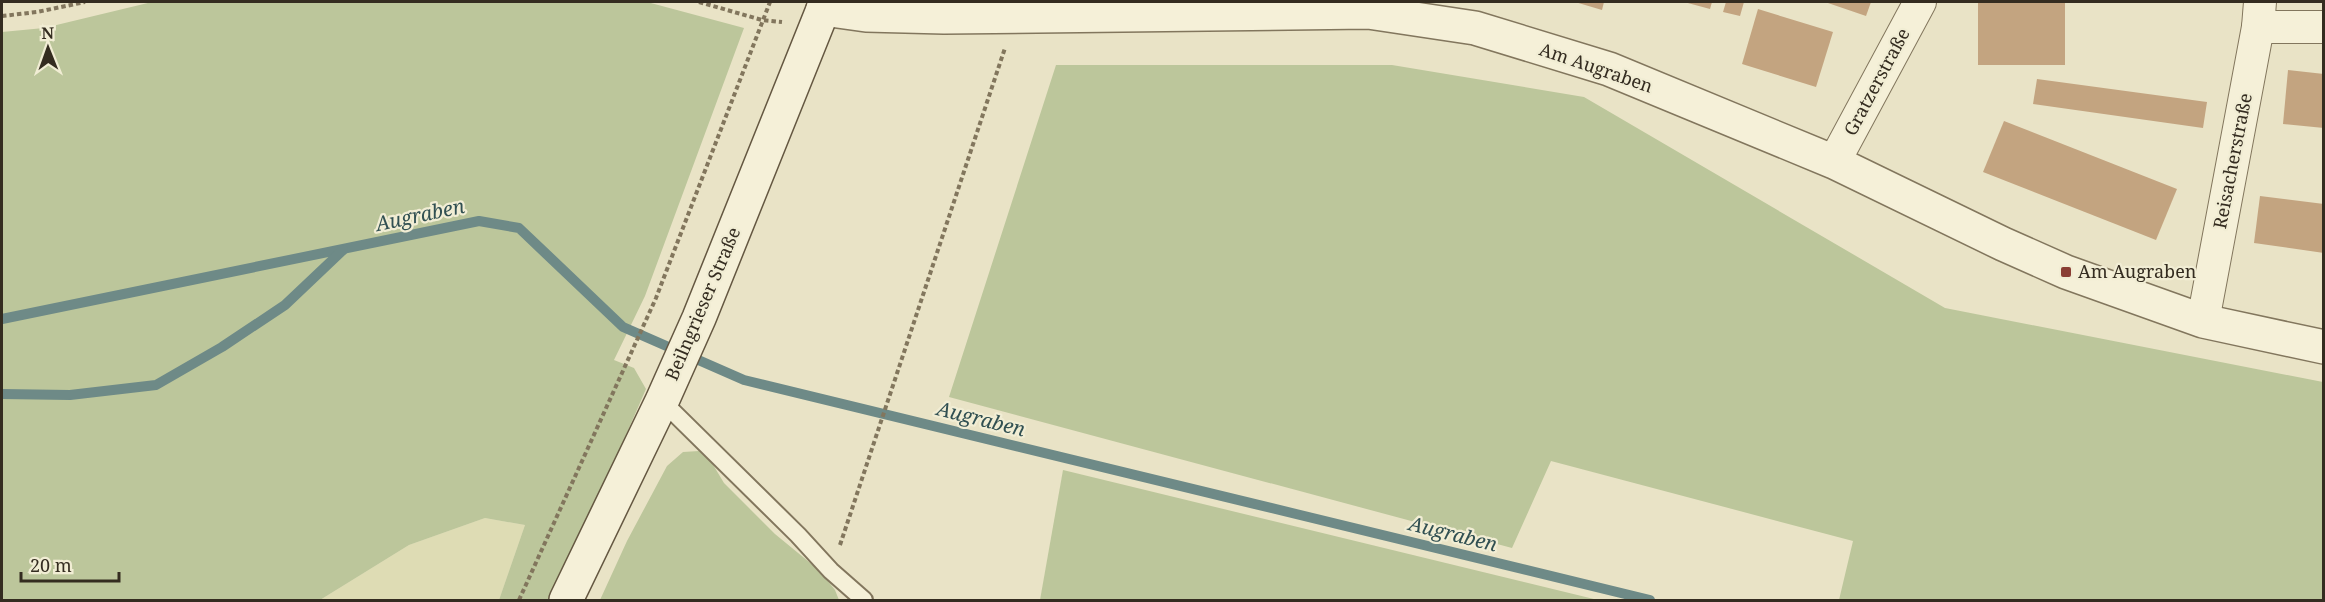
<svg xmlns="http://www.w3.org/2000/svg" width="2325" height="602" font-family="'Noto Serif',serif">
	<rect width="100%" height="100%" fill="#e9e3c6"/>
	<path fill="#dedcb4" d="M485,518L525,525L499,600H320L409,545Z"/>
	<g fill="#bcc69b">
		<path d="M152,2H647L744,28L645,296L614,360L634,368L646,389L554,600H499L525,525L485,518L409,545L320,600H2V32L44,28Z"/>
		<path d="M1056,65H1392L1584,97L1945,308L2323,382V600H1839L1853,541L1551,461L1512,548L949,397Z"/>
		<path d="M699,451L712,463L724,483L775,534L820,571L835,590L839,600H600L627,541L667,466L683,452Z"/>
		<path d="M1063,470L1598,600H1040Z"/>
	</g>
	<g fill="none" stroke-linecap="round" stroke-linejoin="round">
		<g stroke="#6e8a87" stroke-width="10">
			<path d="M2,319L479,221L519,228L623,327L744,380L1650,600"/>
			<path d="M2,394L70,395L156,385L222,347L285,305L343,250"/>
		</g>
	</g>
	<g fill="#c3a480">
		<path d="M1575,2H1604L1602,10Z"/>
		<path d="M1684,2H1712L1710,9Z"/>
		<path d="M1726,2H1744L1740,16L1723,12Z"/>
		<path d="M1825,2H1871L1866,16Z"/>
		<rect x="1978" y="2" width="87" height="63"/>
		<path d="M1758,9L1833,32L1816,87L1742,64Z"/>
		<path d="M2288,70L2324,74V128L2283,124Z"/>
		<path d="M2037,79L2207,102L2203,128L2033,104Z"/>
		<path d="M2004,121L2177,189L2156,240L1983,172Z"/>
		<path d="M2260,196L2324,204V253L2254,243Z"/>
	</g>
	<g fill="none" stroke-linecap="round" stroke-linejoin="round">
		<g stroke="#82765d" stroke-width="20">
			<path id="service" d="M662,401L798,535L831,571L864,600"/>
		</g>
		<g stroke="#82765d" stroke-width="34">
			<g id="minor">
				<path d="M2258,27H2324"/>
				<path d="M1834,162L1920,2"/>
				<path d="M2203,321L2258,27L2260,2"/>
			</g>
		</g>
		<g stroke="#82765d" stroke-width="36">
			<path id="tertiary" d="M823,9L866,15L944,17L1368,12L1475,28L1609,69L1834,162L2003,244L2066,272L2203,321L2324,347"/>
		</g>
		<g stroke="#645741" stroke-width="36">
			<path id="secondary" d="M566,600L662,401L699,318L826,2"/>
		</g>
		<g stroke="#82765d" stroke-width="4" stroke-dasharray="4.5 3" stroke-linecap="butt">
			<path d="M699,2L762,20L782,22"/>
			<path d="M2,16L37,12L85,2"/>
			<path d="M840,545L1005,48"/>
			<path d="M519,600L656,298L770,2"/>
		</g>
		<use href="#service" stroke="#f5f0d8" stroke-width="16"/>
		<use href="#minor" stroke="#f5f0d8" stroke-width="32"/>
		<use href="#tertiary" stroke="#f5f0d8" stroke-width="33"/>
		<use href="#secondary" stroke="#f5f0d8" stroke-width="33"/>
	</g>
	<rect fill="#8a3e34" stroke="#f1edd4" stroke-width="2" x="2060" y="266" width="12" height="12" rx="3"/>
	<g text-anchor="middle" stroke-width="4.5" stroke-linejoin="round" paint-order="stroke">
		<g font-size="18" fill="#342c20" stroke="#f1edd4">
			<text transform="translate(1596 68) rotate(19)" y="6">Am Augraben</text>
			<text transform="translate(1877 82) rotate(-62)" y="6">Gratzerstraße</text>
			<text transform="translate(2233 161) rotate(-79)" y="6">Reisacherstraße</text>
			<text transform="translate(703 304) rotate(-67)" y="6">Beilngrieser Straße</text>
		</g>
		<g font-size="18" fill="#342c20" stroke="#f1edd4" text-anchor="start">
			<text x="2078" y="278">Am Augraben</text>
		</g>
		<g font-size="20" font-style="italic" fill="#315052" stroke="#f1edd4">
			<text transform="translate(420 215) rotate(-12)" y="7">Augraben</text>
			<text transform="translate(981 419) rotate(14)" y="7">Augraben</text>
			<text transform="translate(1453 534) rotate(14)" y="7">Augraben</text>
		</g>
	</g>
	<rect width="2325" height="602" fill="none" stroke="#342c20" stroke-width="6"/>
	<g transform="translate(48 48) rotate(359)" stroke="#f1edd4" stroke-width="4.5" paint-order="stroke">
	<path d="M0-4.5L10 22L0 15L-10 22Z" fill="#342c20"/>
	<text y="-9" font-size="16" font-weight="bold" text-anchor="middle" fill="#342c20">N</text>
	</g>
	<path d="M21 572v9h98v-9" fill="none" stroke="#342c20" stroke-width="3"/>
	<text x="30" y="572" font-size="18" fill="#342c20" stroke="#f1edd4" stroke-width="4.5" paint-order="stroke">20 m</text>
</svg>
